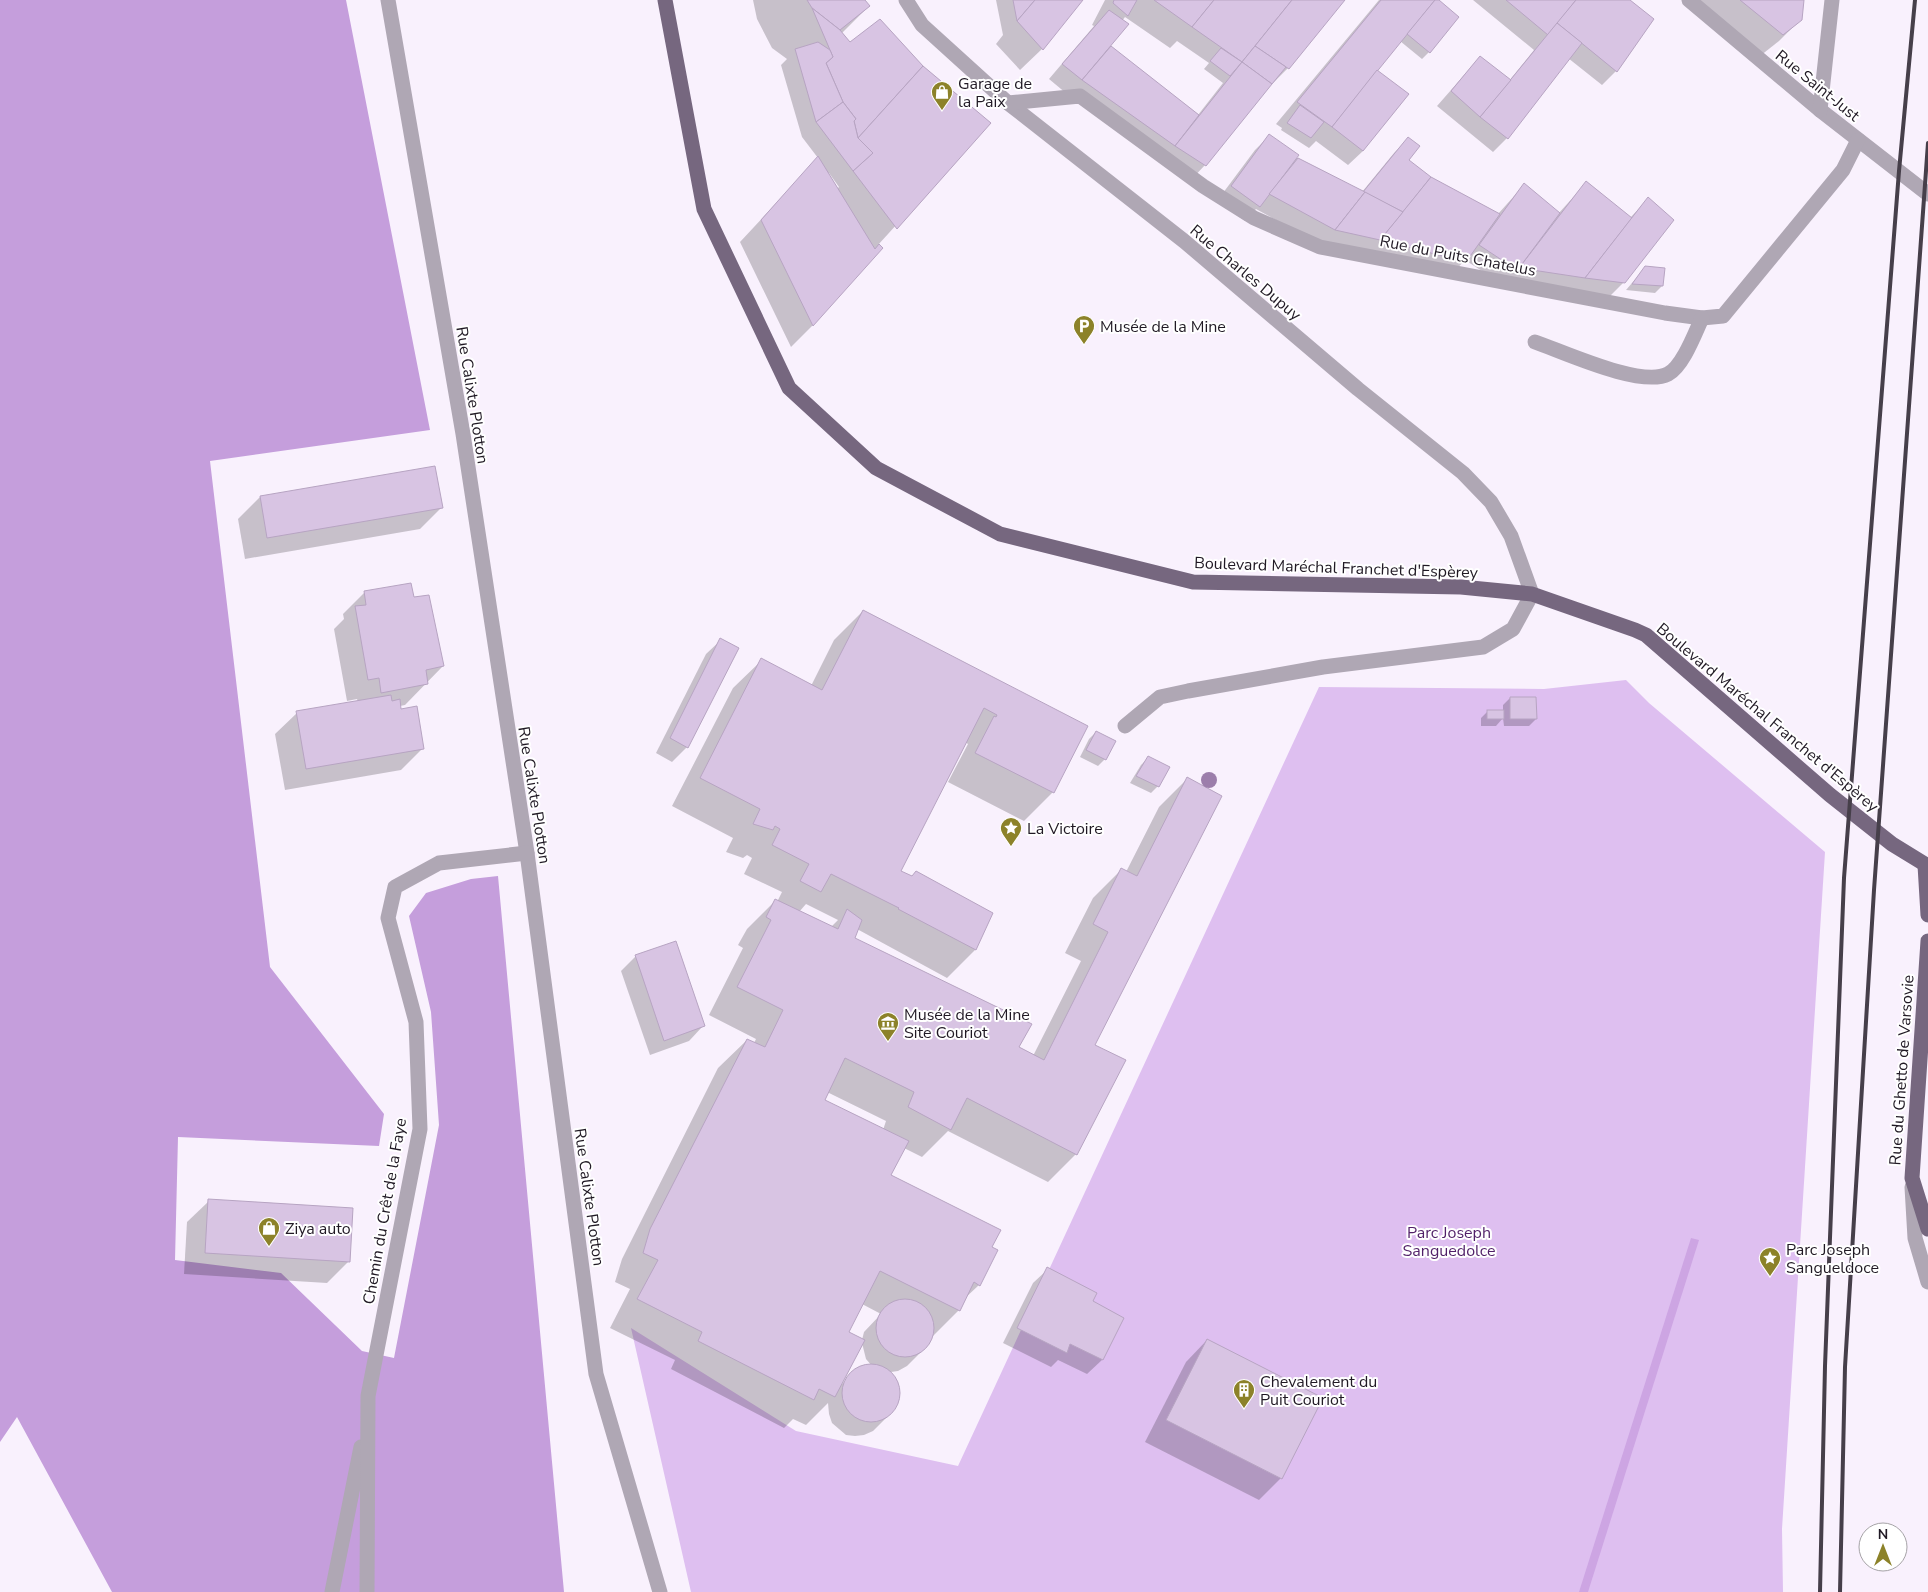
<svg xmlns="http://www.w3.org/2000/svg" width="1928" height="1592" font-family="'Nunito Sans',sans-serif">
	<rect width="100%" height="100%" fill="#f9f1fd"/>
	<path fill="#debff0" d="M1626,680L1649,703L1825,852L1782,1529L1783,1592H691L631,1328L796,1431L958,1466L1319,687L1544,689Z"/>
	<path fill="#c59edc" d="M0,0H346L430,430L210,461L270,967L384,1114L379,1146L178,1137L175,1260L281,1273L362,1351L394,1358L439,1125L431,1012L409,916L426,893L471,879L498,876L564,1592H112L17,1417L0,1442Z"/>
	<path fill="#cda5e3" d="M1691,1238L1699,1240L1588,1592H1579Z"/>
	<g fill="#0003" fill-rule="evenodd">
		<path d="M753,0H864L869,6L841,34L849,44L922,67L989,123L878,245L881,248L812,326L791,347L740,242L818,158L802,137L781,65L787,59L772,48L757,19ZM829,173L839,187L837,189L827,174Z"/>
		<path d="M996,0H1081L1042,49L1020,70L996,44L1003,35Z"/>
		<path d="M1105,0H1343L1288,68L1273,83L1272,82L1205,165L1191,180L1067,94L1049,79L1094,26L1092,25ZM1125,17L1170,48L1177,41L1209,63L1204,69L1223,83L1198,115L1109,46L1122,21Z"/>
		<path d="M1379,0H1437L1429,52L1422,59L1400,41L1376,71L1363,151L1348,165L1316,141L1309,148L1281,130L1282,128L1276,124Z"/>
		<path d="M1473,0H1628L1616,71L1602,85L1568,58L1507,138L1493,152L1437,106L1480,57L1509,81L1534,50Z"/>
		<path d="M1692,0H1803L1801,19L1779,41L1760,56Z"/>
		<path d="M1269,136L1296,158L1362,192L1394,153L1409,138L1407,160L1431,178L1498,214L1524,185L1558,214L1587,182L1630,218L1648,199L1624,282L1609,297L1499,282L1465,260L1450,276L1320,244L1256,209L1245,221L1217,201L1255,150Z"/>
		<path d="M1645,268L1662,286L1655,293L1626,290Z"/>
		<path d="M260,497L442,507L420,529L245,559L238,519Z"/>
		<path d="M365,592L413,599L443,666L405,705L400,706V710L423,748L401,770L285,790L275,734L297,713L358,702L357,699L347,701L334,629L344,619L343,614Z"/>
		<path d="M863,611L1086,727L1053,792L1024,821L948,782L968,744L965,742L899,871L991,914L975,950L947,978L857,929L853,939L1017,1047L1033,1056L1081,961L1065,953L1093,898L1121,870L1126,872L1159,807L1187,779L1094,1045L1076,1154L1048,1182L948,1131L922,1157L904,1148L890,1176L990,1247L979,1285L963,1300L959,1310L932,1337L929,1344L907,1366L898,1371L891,1372L897,1381L899,1400L888,1416L873,1431L864,1435L855,1436L846,1435L832,1423L829,1414L828,1403L806,1425L793,1419L784,1428L671,1369L675,1360L610,1328L630,1289L615,1282L622,1259L718,1068L747,1040L754,1043L756,1039L709,1015L743,948L738,945L747,929L775,901L777,902L782,892L744,874L752,858L747,855L743,858L726,852L733,838L672,806L733,688L762,660L811,686L834,640ZM806,904L838,920L831,927L799,912ZM827,1092L886,1121L883,1130L823,1100ZM862,1304L881,1314L864,1332L862,1340L847,1332ZM862,1343L866,1359L872,1366L866,1365L858,1368L841,1385Z"/>
		<path d="M721,640L687,747L672,762L656,753L706,654Z"/>
		<path d="M1510,698L1536,719L1529,726H1504L1503,718L1496,726H1481V718L1488,711H1503V705Z"/>
		<path d="M1096,732L1105,759L1098,766L1080,757L1089,739Z"/>
		<path d="M1148,758L1158,786L1151,793L1130,783L1141,765Z"/>
		<path d="M675,943L703,1026L689,1041L650,1055L621,971L635,957Z"/>
		<path d="M209,1201L348,1262L327,1283L184,1274L187,1222Z"/>
		<path d="M1048,1269L1091,1302L1123,1318L1102,1360L1087,1374L1058,1360L1051,1367L1003,1343L1033,1283Z"/>
		<path d="M1207,1340L1321,1399L1281,1478L1259,1500L1145,1442L1186,1362Z"/>
	</g>
	<g fill="#d8c4e3" stroke="#b7a4c2">
		<path d="M807,0H865L870,6L840,30L812,8Z"/>
		<path d="M1013,0H1035L1017,21Z"/>
		<path d="M1035,0H1083L1043,50L1017,21Z"/>
		<path d="M1114,0H1137L1128,16L1113,3Z"/>
		<path d="M1154,0H1214L1192,27Z"/>
		<path d="M1214,0H1292L1242,62L1192,27Z"/>
		<path d="M1292,0H1345L1289,69L1255,46Z"/>
		<path d="M1381,0H1435L1332,127L1297,102Z"/>
		<path d="M1435,0H1439L1459,17L1430,53L1407,34Z"/>
		<path d="M1506,0H1576L1548,35Z"/>
		<path d="M1576,0H1630L1654,19L1617,72L1557,23Z"/>
		<path d="M1740,0H1804L1802,20L1783,35Z"/>
		<path d="M812,8L840,30L850,42L880,19L923,66L858,138L854,121L856,119L843,102L826,63L833,57Z"/>
		<path d="M1109,10L1129,24L1082,80L1062,64Z"/>
		<path d="M1557,23L1582,43L1508,139L1480,117Z"/>
		<path d="M818,42L830,50L833,57L826,63L843,102L816,122L795,49Z"/>
		<path d="M1111,46L1199,115L1175,146L1082,80Z"/>
		<path d="M1255,46L1286,67L1272,84L1242,62Z"/>
		<path d="M1221,48L1242,62L1230,76L1210,61Z"/>
		<path d="M1480,56L1511,80L1480,117L1451,91Z"/>
		<path d="M1242,62L1272,84L1206,166L1175,146Z"/>
		<path d="M923,66L991,123L897,229L853,171L873,153L858,138Z"/>
		<path d="M1377,70L1409,94L1363,151L1332,127Z"/>
		<path d="M843,102L856,119L854,121L858,138L873,153L853,171L816,122Z"/>
		<path d="M1300,105L1324,122L1311,138L1287,123Z"/>
		<path d="M1269,134L1299,155L1260,207L1231,186Z"/>
		<path d="M1408,137L1420,146L1409,160L1431,177L1403,212L1363,192Z"/>
		<path d="M818,156L875,249L879,244L883,248L813,326L761,220Z"/>
		<path d="M1298,158L1365,192L1335,230L1269,194Z"/>
		<path d="M1431,177L1500,214L1466,262L1380,240Z"/>
		<path d="M1586,181L1632,218L1585,278L1519,268Z"/>
		<path d="M1524,183L1560,213L1519,268H1514L1479,245Z"/>
		<path d="M1365,192L1403,212L1380,240L1335,230Z"/>
		<path d="M1648,197L1674,220L1625,283L1585,278Z"/>
		<path d="M1645,266L1665,268L1663,286L1632,284Z"/>
		<path d="M435,466L443,508L267,538L260,496Z"/>
		<path d="M411,583L414,597L429,595L444,666L426,670L428,684L381,693L379,678L368,680L355,606L366,605L364,591Z"/>
		<path d="M863,610L1088,726L1054,793L975,753L994,716L996,717L997,715L984,708L901,871L912,876L916,871L993,913L976,950L898,909L899,908L831,874L821,892L800,881L809,864L772,845L780,829L775,826L773,830L753,824L760,809L700,778L761,658L822,690Z"/>
		<path d="M720,638L739,648L688,748L670,738Z"/>
		<path d="M391,695L392,701L400,699L401,709L417,706L424,749L306,769L296,711Z"/>
		<path d="M1510,697H1536L1537,719H1510Z"/>
		<rect x="1487" y="710" width="17" height="9"/>
		<path d="M1096,731L1116,741L1106,760L1086,750Z"/>
		<path d="M1148,756L1170,767L1159,787L1136,776Z"/>
		<path d="M1187,777L1222,796L1095,1045L1126,1060L1077,1155L967,1098L951,1130L908,1107L914,1092L845,1058L825,1100L909,1141L891,1175L1001,1230L992,1247L998,1250L980,1286L974,1282L960,1311L880,1271L849,1332L865,1340L835,1397L819,1389L814,1400L698,1341L702,1332L637,1299L658,1260L643,1253L650,1229L747,1039L765,1047L783,1010L737,987L771,920L766,917L775,899L838,929L847,909L862,920L855,938L1032,1024L1019,1047L1044,1060L1108,932L1093,924L1121,868L1137,876Z"/>
		<path d="M676,941L705,1026L664,1041L635,955Z"/>
		<path d="M208,1199L353,1208L350,1262L205,1253Z"/>
		<path d="M1047,1267L1097,1293L1093,1301L1124,1318L1103,1360L1070,1344L1067,1353L1017,1328Z"/>
		<circle cx="905" cy="1328" r="29"/>
		<path d="M1207,1339L1323,1398L1282,1479L1166,1420Z"/>
		<circle cx="871" cy="1393" r="29"/>
	</g>
	<g fill="none" stroke-linecap="round" stroke-linejoin="round">
		<g stroke="#afa7b4" stroke-width="15">
			<path d="M388,0L463,434L527,853L596,1374L660,1592"/>
			<path d="M906,0L922,25L1008,103L1184,241L1358,389L1463,473L1491,502L1511,536L1532,594L1513,629L1483,647L1323,667L1188,691L1160,697L1125,726"/>
			<path d="M1689,0L1820,110L1928,194"/>
			<path d="M1008,103L1080,96L1203,186L1254,218L1320,247L1665,313L1702,318L1723,316L1843,170L1858,140"/>
			<path d="M1820,110L1832,0"/>
			<path d="M1535,342C1564,352 1641,388 1668,374C1683,366 1695,333 1702,318"/>
			<path d="M1912,1187L1915,1238L1928,1282"/>
			<path d="M332,1592L361,1447"/>
			<path d="M367,1592L368,1396L420,1129L416,1022L388,918L395,887L439,863L527,853"/>
		</g>
		<g stroke="#76677f" stroke-width="15">
			<path d="M665,0L704,209L789,388L876,468L1000,534L1193,582L1461,587L1532,594L1635,630L1646,635L1830,795L1892,844L1928,866"/>
			<path d="M1925,865L1928,915"/>
			<path d="M1928,941L1912,1178L1928,1229"/>
		</g>
		<g stroke="#463f4a" stroke-width="4">
			<path d="M1820,1592L1825,1366L1844,878L1899,171L1915,0"/>
			<path d="M1840,1592L1845,1367L1874,890L1928,143"/>
		</g>
	</g>
	<circle fill="#9c7eab" cx="1209" cy="780" r="8"/>
	<defs>
		<g id="shop-pin" transform="scale(1.125)"><path d="M0 17L-7.5 6A9.5 9.5 0 1 1 7.5 6Z" fill="#8c8229" stroke="#fff"/><path d="M-5-2.5h2.3a2.7 3.5 0 0 1 5.4 0H5L5.5 6h-11ZM-1.5-2.5h3a1.5 2.3 0 0 0-3 0Z" fill="#fff"/></g>
		<g id="parking-pin" transform="scale(1.125)"><path d="M0 17L-7.5 6A9.5 9.5 0 1 1 7.5 6Z" fill="#8c8229" stroke="#fff"/><path d="M-3.5-5.5H1a3.5 3.5 0 0 1 0 7H-1V5.5H-3.5ZM-1-3.4V-.6H.8a1.4 1.4 0 0 0 0-2.8Z" fill="#fff"/></g>
		<g id="sight-pin" transform="scale(1.125)"><path d="M0 17L-7.5 6A9.5 9.5 0 1 1 7.5 6Z" fill="#8c8229" stroke="#fff"/><path d="M0-6L1.8-2.2L6-1.7L2.9 1.2L3.7 5.4L0 3.3L-3.7 5.4L-2.9 1.2L-6-1.7L-1.8-2.2Z" fill="#fff"/></g>
		<g id="museum-pin" transform="scale(1.125)"><path d="M0 17L-7.5 6A9.5 9.5 0 1 1 7.5 6Z" fill="#8c8229" stroke="#fff"/><path d="M0-6L6-3V-2H-6V-3ZM-5-1h2V3h-2ZM-1-1h2V3h-2ZM3-1h2V3H3ZM-6 4H6V6H-6Z" fill="#fff"/></g>
		<g id="building-pin" transform="scale(1.125)"><path d="M0 17L-7.5 6A9.5 9.5 0 1 1 7.5 6Z" fill="#8c8229" stroke="#fff"/><path d="M-4-6H4V6H1V3H-1V6H-4ZM-2.5-4.3h1.7v1.8h-1.7ZM.8-4.3h1.7v1.8H.8ZM-2.5-1h1.7V.8h-1.7ZM.8-1h1.7V.8H.8Z" fill="#fff"/></g>
	</defs>
	<g fill-rule="evenodd">
		<use href="#shop-pin" x="942" y="92"/>
		<use href="#parking-pin" x="1084" y="326"/>
		<use href="#sight-pin" x="1011" y="828"/>
		<use href="#museum-pin" x="888" y="1023"/>
		<use href="#shop-pin" x="269" y="1228"/>
		<use href="#sight-pin" x="1770" y="1258"/>
		<use href="#building-pin" x="1244" y="1390"/>
	</g>
	<g text-anchor="middle" stroke-width="4" stroke-linejoin="round" paint-order="stroke">
		<g font-size="16" fill="#201924" stroke="#fff" text-anchor="start">
			<text x="958" y="89">Garage de<tspan x="958" dy="18">la Paix</tspan></text>
			<text x="1100" y="332">Musée de la Mine</text>
			<text x="1027" y="834">La Victoire</text>
			<text x="904" y="1020">Musée de la Mine<tspan x="904" dy="18">Site Couriot</tspan></text>
			<text x="285" y="1234">Ziya auto</text>
			<text x="1786" y="1255">Parc Joseph<tspan x="1786" dy="18">Sangueldoce</tspan></text>
			<text x="1260" y="1387">Chevalement du<tspan x="1260" dy="18">Puit Couriot</tspan></text>
		</g>
		<g font-size="16" fill="#201924" stroke="#fff">
			<text transform="translate(1818 85) rotate(39)" y="6">Rue Saint-Just</text>
			<text transform="translate(1458 255) rotate(11)" y="6">Rue du Puits Chatelus</text>
			<text transform="translate(1246 272) rotate(40)" y="6">Rue Charles Dupuy</text>
			<text transform="translate(473 395) rotate(81)" y="6">Rue Calixte Plotton</text>
			<text transform="translate(1336 567) rotate(2)" y="6">Boulevard Maréchal Franchet d'Espèrey</text>
			<text transform="translate(1768 717) rotate(40)" y="6">Boulevard Maréchal Franchet d'Espèrey</text>
			<text transform="translate(535 795) rotate(81)" y="6">Rue Calixte Plotton</text>
			<text transform="translate(1901 1070) rotate(-86)" y="6">Rue du Ghetto de Varsovie</text>
			<text transform="translate(590 1197) rotate(82)" y="6">Rue Calixte Plotton</text>
			<text transform="translate(384 1211) rotate(-80)" y="6">Chemin du Crêt de la Faye</text>
		</g>
		<g font-size="16" fill="#501f68" stroke="#fff">
			<text x="1449" y="1238">Parc Joseph<tspan x="1449" dy="18">Sanguedolce</tspan></text>
		</g>
	</g>
	<g transform="translate(1883 1547)"><circle r="24" fill="#ffffff" stroke="#a6a3a7"/>
	<path d="M0-4L9 19L0 12L-9 19Z" fill="#8c8229"/>
	<text y="-8" font-size="14" font-weight="bold" text-anchor="middle" fill="#201924">N</text>
	</g>
</svg>
